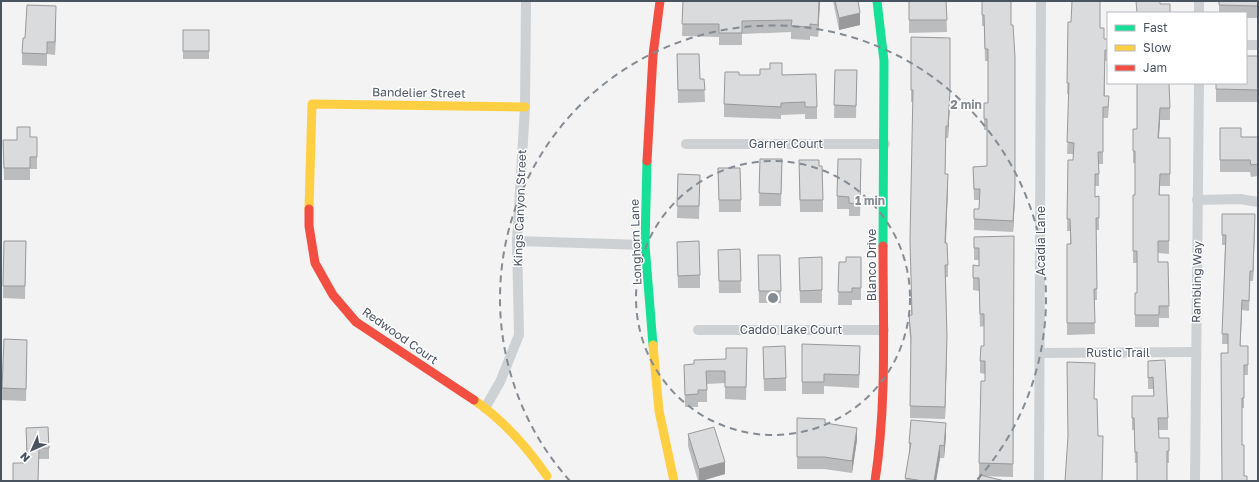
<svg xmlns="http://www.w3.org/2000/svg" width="1259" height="482" font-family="'Golos Text',sans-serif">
	<rect width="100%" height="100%" fill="#f3f3f3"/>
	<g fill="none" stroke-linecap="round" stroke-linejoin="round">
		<g stroke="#ced1d4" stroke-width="10">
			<path d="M1199,13V1"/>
			<path d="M1246,45H1258"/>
			<path d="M686,144H885"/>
			<path d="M1197,200L1240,199L1258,202"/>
			<path d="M517,241L645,245"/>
			<path d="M698,330H884"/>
			<path d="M1040,353L1196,352"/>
			<path d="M485,408L500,382L519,335L517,241L525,107L526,1"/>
			<path d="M1039,481L1041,1"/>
			<path d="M1195,481L1199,83"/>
		</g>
		<g stroke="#16e098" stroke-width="9">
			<path d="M877,1L884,61L883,246"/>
			<path d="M647,161L645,245L653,345"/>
		</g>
		<g stroke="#ffcf43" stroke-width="9">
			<path d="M309,209L312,104L525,107"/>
			<path d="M653,345L659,411L674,481"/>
			<path d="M474,400C503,420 527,447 547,476"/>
		</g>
		<g stroke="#f24e42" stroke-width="9">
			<path d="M647,161L653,55L660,1"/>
			<path d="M309,209V226L315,263L333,295L356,322L474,400"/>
			<path d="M875,481C887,403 883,324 883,246"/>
		</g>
	</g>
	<g fill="#bbbcbe">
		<path d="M683,1H820L818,37L810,36V40L791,39V32L742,34V45H719V37L682,36Z"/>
		<path d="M833,1H858L860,25L839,30Z"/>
		<path d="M909,1H946L947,32L909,33Z"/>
		<path d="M982,1L1015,198L1013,232L974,230V209H979V200H974L973,167L987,166V130H984V103H988V61H985L984,26H982Z"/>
		<path d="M1219,1H1258V18H1246V13H1219Z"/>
		<path d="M56,18L55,55L47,54V66L22,65V53L25,38Z"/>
		<path d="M1068,22L1100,28L1104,39H1108V61H1105V96L1109,107L1108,118H1103V164H1099V186H1095V197L1099,218V230H1096L1097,300H1094L1095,334L1067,335V244H1070V231H1067L1068,160H1073V154H1067L1069,95L1067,94Z"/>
		<rect x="183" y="30" width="26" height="29"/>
		<path d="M911,37L950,38V103L948,138H946L945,174L948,187L946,243L948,265V277H946L947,348L945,419L910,418L911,348L909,327V315H911L913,102H911Z"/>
		<path d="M677,54L700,79H704L705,102L678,103Z"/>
		<path d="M1258,56V102H1216V83Z"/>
		<path d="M835,70H857L856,118H834Z"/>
		<path d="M760,75H782L817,107V119H805V114L781,115V119L724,117V104Z"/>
		<path d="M1137,83L1170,108V120H1160L1159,138H1170V186H1160V195H1169V254L1158,253V262H1168L1169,318H1159V327H1135V293H1137V263H1133V195H1135V163H1133V129H1137Z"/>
		<path d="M1220,128L1241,137H1258V176L1251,177L1250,172H1220Z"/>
		<path d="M30,137H37V169H30V180H4L3,140H17Z"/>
		<path d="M760,159H782L781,206H759Z"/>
		<path d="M718,168L741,200V212H719Z"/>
		<path d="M861,172L860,216H849V209H837V196Z"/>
		<path d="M799,173L823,200V212H800Z"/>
		<path d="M678,174L700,175L699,219L677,218Z"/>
		<path d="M1222,214L1255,224L1253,281H1250L1249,311L1242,310L1240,346H1248V375H1244V408H1242L1222,481L1228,353V344H1222L1225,245H1222Z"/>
		<path d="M1014,236L1013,477L979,476V463L985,381V374L980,373V361L984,346V326L980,327L979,291L973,290V265L979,266V260H974V237Z"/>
		<path d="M4,241H26L25,299L3,298Z"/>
		<path d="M740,249L741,293H719L718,250Z"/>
		<path d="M677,254L700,275V288H678Z"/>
		<path d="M758,255L781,291V303H759Z"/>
		<path d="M822,257V303H800L799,270Z"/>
		<path d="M861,257V300H852V305H838L839,262H846Z"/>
		<path d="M802,344L860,359L859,388L824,386V394H802Z"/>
		<path d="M763,347L786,378V391H764Z"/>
		<path d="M27,352L26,401L2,400V388Z"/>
		<path d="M747,361L746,400L725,399V383L707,384V402H698V407H685L684,365Z"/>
		<path d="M1148,361L1168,418V430H1158L1159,438H1169V463H1135L1134,430H1132V396H1154L1153,389H1148Z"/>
		<path d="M797,418L825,423L857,440L852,473L824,469H797Z"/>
		<path d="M26,428L49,448V459H39L24,463L26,452Z"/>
		<path d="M688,434L725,474L701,481H698L688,446Z"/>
		<path d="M946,436L944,458H940L936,481H905L909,455V443Z"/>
	</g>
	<g fill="#99999b">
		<path d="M819,1H820L818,37V25Z"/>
		<path d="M56,6V18L55,55V42Z"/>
		<path d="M860,13V25L839,30V18Z"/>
		<path d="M950,91V103L948,138V126Z"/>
		<path d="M1160,108V120L1158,150V138Z"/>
		<path d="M948,174V187L945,255V243Z"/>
		<path d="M1015,187V198L1013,232V221Z"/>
		<path d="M1255,214V224L1253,281V271Z"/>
		<path d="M1242,300V310L1240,356V346Z"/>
		<path d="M947,336V348L945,419V407Z"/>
		<path d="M946,423V436L944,458V446Z"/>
		<path d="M857,428V440L852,473V461Z"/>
		<path d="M940,445V458L936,481H934Z"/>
		<path d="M725,462V474L701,481H699V469Z"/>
	</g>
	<g fill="#dadbdd" stroke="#99999b">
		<path d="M683,1H819L818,25L810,24V27L791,26L792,20L742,21V33H719V24H682Z"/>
		<path d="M835,1H858L860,13L839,18Z"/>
		<path d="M909,1H946L947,20H909Z"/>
		<path d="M982,1H1011V25H1013L1015,57V187L1013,221L974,219V209H979L980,189H974L973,167L987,166V119H984V103H988V49H985L984,15H982Z"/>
		<path d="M1072,1H1100V28H1104V39H1108V50H1105L1104,96H1109L1108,107H1103V152H1098L1099,174H1095V197L1099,196V218H1096L1097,289H1094L1095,323H1067V244H1071L1070,219H1067L1068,160H1073L1074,143L1067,142L1069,83H1067L1068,22H1071Z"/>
		<path d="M1136,1H1160V4H1170V13H1137Z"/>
		<path d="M1219,1H1258V6L1219,5Z"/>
		<path d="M27,5L56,6L55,42H47V54L22,53L23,38H25Z"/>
		<rect x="183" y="30" width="26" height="21"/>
		<path d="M911,37L950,38V91L948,126H946L945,174H948L945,243H947L948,265H945L947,336L945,407L910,406L911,337L909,315H912L910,240L913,90H911Z"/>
		<path d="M677,54H699L700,79H704L705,90H678Z"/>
		<path d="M1246,56H1258V90L1216,89V83H1246Z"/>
		<path d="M770,63H782V75L816,74L817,107H805V102L781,103V107L724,104L725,72H739V75H760V69H770Z"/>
		<path d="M835,70H857L856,106L834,105Z"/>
		<path d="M1137,83H1169L1170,108H1160L1158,138H1170V174H1160L1159,195H1169V241H1158V262H1168L1169,306H1159V315H1135V293H1137V251H1133V195H1135V151H1133V129H1137Z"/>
		<path d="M17,127H30V137H37V157H30V168H4L3,140H17Z"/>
		<path d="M1220,128H1241V137H1258V164L1251,165L1250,160H1220Z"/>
		<path d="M760,159H782L781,194L759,193Z"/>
		<path d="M838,159H861L860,204L849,203V197L837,196Z"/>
		<path d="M799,160H819V166H822L823,200H800Z"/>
		<path d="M718,168H740L741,200H719Z"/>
		<path d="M678,174L700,175L699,206H677Z"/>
		<path d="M1222,214H1255L1253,271H1250L1249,301L1242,300L1240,346H1248V365H1244V398H1242V445H1244V476H1247V481H1222L1221,353H1228V334H1222L1226,235H1222Z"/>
		<path d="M1014,236L1013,464L979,463L981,381H985V361H980L981,346H984V314H980L979,278H973V265L979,266V248H974V237Z"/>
		<path d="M4,241H26L25,286H3Z"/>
		<path d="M699,241L700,275L678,276L677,242Z"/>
		<path d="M740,249L741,281H719L718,250Z"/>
		<path d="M758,255H780L781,291H759Z"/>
		<path d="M822,257V290L800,291L799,258Z"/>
		<path d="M846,257H861V288H852V292H838L839,262H846Z"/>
		<path d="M4,339L27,340L26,389L2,388Z"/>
		<path d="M802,344L860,346L859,375L824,374V382H802Z"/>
		<path d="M785,346L786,378L764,379L763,347Z"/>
		<path d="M726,348H747L746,387H725V371H706L707,390H698V394L685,395L684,365L694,364V360L726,359Z"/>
		<path d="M1165,360L1168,418H1158L1159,438H1169V451H1167V481H1137V452H1135L1134,418H1132V396H1154L1153,377L1148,378V361Z"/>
		<path d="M1067,362L1095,363L1094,399H1097L1098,436H1103L1102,481H1065L1068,436Z"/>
		<path d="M797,418L825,419V423L857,428L852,461L824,457H797Z"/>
		<path d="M911,420L946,423L944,446L940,445L934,481H923L905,478L911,443H909Z"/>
		<path d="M48,427L49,448H39L38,481H13V463H24L25,452H27L26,428Z"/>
		<path d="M714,427L725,462L699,469L688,434Z"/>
		<path d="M980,475L1005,481H979Z"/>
	</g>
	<g fill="none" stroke="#858b93" stroke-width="2" stroke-dasharray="7 5">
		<circle cx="773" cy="298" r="137"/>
		<path d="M570 481A273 273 0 1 1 976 481"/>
	</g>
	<g text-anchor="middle" stroke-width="3" stroke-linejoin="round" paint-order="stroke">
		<g font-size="12" fill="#4a5360" stroke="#fff">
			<text transform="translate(419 93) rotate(1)" y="4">Bandelier Street</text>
			<text x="786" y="148">Garner Court</text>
			<text transform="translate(520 208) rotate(-88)" y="4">Kings Canyon Street</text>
			<text transform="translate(1041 241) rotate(-90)" y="4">Acadia Lane</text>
			<text transform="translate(636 242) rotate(-92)" y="4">Longhorn Lane</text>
			<text transform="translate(872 265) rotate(-90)" y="4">Blanco Drive</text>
			<text transform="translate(1197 282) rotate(-89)" y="4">Rambling Way</text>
			<text x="791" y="334">Caddo Lake Court</text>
			<text transform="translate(400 336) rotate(35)" y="4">Redwood Court</text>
			<text x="1118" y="357">Rustic Trail</text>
		</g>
	</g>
	<circle cx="773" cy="298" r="6" fill="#858b93" stroke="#fff" stroke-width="2"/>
	<g font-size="12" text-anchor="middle" font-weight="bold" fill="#858b93" stroke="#fff" stroke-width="3" stroke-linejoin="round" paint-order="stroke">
		<text x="966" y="109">2 min</text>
		<text x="870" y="205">1 min</text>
	</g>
	<rect width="1259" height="482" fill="none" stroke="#4a5360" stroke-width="4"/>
	<rect x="1107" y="12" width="140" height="72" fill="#ffffff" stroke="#b7babf"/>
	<rect x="1115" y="25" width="20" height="6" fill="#16e098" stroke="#b7babf"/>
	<text x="1143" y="32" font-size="12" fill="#4a5360">Fast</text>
	<rect x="1115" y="45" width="20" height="6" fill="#ffcf43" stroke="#b7babf"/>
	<text x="1143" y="52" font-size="12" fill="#4a5360">Slow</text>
	<rect x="1115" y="65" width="20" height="6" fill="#f24e42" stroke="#b7babf"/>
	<text x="1143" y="72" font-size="12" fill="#4a5360">Jam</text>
	<g transform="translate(32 450) rotate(225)" stroke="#ffffff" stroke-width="3" paint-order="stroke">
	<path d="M0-3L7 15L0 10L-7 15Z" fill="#4a5360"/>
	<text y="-6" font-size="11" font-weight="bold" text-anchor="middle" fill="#4a5360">N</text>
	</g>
</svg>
